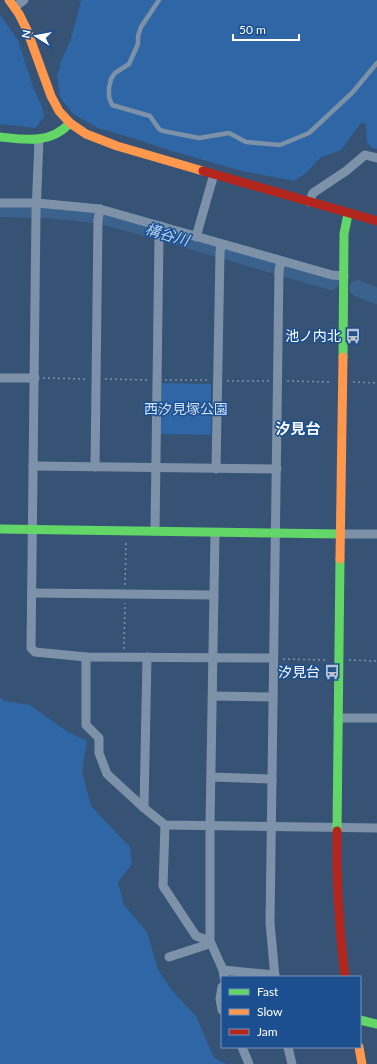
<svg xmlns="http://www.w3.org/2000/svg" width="377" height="1064" font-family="Lato,'Noto Sans JP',sans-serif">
	<rect width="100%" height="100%" fill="#365274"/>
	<g fill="#2f66a5">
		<path d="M81,0H377V149L372,148L367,143L366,124L361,123L341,150L320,158L306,173L294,181L242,171L172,151L139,140L98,128L73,114L60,97L57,74L60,68V63L71,39Z"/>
		<path d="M0,15L18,40L33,87L43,109L44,116L36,128L0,124Z"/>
		<path d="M162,383L211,384V435L161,434Z"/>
		<path d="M0,697L4,701L30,705L68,732L87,741L82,771L91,806L130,847L132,864L118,882L124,905L147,932L158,970L174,993L196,1016L214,1058L227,1064H0Z"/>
	</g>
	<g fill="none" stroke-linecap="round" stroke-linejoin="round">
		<g stroke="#3b618d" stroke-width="16">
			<path d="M0,209L46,210L86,214L109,218L149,229L331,282"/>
			<path d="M357,288L377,296"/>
		</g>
		<g stroke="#7d92a8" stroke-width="1.5" stroke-dasharray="2 3" stroke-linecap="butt">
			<path d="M43,378L87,379"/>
			<path d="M105,379L149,380"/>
			<path d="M165,380H209"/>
			<path d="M227,381H269"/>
			<path d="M287,381L331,382"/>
			<path d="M353,382L377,383"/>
			<path d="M125,585L126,541"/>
			<path d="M124,649L125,603"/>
			<path d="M283,659L327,660"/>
			<path d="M349,660L377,661"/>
		</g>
		<path stroke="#7d92a8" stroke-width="4.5" d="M159,0L141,27L138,36V44L129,64L115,73L111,79L109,88V97L112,105L150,116L159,129L163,131L199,138L229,133L246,142L280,145L309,133L352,93L377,63"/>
		<g stroke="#7d92a8" stroke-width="9">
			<path d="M15,7L24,0"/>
			<path d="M39,139L36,213L31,648L35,652L86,657L273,658"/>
			<path d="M309,202L313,193L346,171L365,155L377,158"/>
			<path d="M0,203H37L100,209L332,275L344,276"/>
			<path d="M196,237L214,174"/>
			<path d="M0,378H35"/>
			<path d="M33,466L277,469"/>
			<path d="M95,467L98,220L100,209"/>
			<path d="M216,469L220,253L221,244"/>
			<path d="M155,531L159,236L161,226"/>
			<path d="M340,534H377"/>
			<path d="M32,593L214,595"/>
			<path d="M86,657V725L99,738V753L107,774L144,808L165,825L377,828"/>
			<path d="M213,696L273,697"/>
			<path d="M338,718H377"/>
			<path d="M211,777L272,779"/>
			<path d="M144,808L147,657"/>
			<path d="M165,825L163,886L196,936L210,941L223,970L224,977"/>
			<path d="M169,957L206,945L210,941V825L215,533"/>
			<path d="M223,970L275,975"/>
			<path d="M275,977L270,923L279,271L281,261"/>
			<path d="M222,987L220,999L222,1010"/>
			<path d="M242,1047L249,1064"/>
			<path d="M288,1047L292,1064"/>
		</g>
		<g stroke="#63d668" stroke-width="9">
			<path d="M0,137C26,140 51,144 70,123"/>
			<path d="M343,357L344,234L348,214"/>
			<path d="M0,529L340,534"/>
			<path d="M337,831L340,559"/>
			<path d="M360,1020L377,1024"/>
		</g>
		<g stroke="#ff974d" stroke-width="9">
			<path d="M9,0L19,14L27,30L51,96L59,111L70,123L86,134L117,146L203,171"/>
			<path d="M340,559L343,357"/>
			<path d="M359,1047L362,1064"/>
		</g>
		<g stroke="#b3261e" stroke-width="9">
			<path d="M203,171L377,221"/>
			<path d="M337,831C336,880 339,928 345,977"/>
		</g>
	</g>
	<defs>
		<g id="bus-bare" transform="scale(1.2)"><path d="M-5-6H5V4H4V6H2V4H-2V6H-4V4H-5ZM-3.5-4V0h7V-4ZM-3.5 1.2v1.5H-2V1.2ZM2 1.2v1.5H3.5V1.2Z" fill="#b9c2ce" stroke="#1b4f8f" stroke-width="2.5" paint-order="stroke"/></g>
	</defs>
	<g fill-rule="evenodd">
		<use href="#bus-bare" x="353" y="336"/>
		<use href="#bus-bare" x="332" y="672"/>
	</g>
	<g text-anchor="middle" stroke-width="3" stroke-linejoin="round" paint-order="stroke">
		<g font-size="14" fill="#fff" stroke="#1b4f8f" text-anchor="end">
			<text x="341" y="341">池ノ内北</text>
			<text x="320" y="677">汐見台</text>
		</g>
		<g font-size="14" fill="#cfe3fa" stroke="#1b4f8f">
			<text x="186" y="414">西汐見塚公園</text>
		</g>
		<g font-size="15" font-style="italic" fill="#b5d3f5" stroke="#1b4f8f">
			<text transform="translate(167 235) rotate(16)" y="5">構谷川</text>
		</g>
		<g font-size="15" font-weight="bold" fill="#fff" stroke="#1b4f8f">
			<text x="298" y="434">汐見台</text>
		</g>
	</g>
	<rect x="221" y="976" width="140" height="72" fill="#1b4f8f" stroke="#7695bc"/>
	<rect x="229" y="989" width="20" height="6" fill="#63d668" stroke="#7695bc"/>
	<text x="257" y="996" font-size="12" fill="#ffffff">Fast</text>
	<rect x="229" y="1009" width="20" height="6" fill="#ff974d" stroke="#7695bc"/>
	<text x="257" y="1016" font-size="12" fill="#ffffff">Slow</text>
	<rect x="229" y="1029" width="20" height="6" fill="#b3261e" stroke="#7695bc"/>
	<text x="257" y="1036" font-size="12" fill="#ffffff">Jam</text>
	<g transform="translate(36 36) rotate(281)" stroke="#1b4f8f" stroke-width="3" paint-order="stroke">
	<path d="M0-3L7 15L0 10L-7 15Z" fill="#ffffff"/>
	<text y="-6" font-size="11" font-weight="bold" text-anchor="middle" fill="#ffffff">N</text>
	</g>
	<path d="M233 34v6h66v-6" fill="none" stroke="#ffffff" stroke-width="2"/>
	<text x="239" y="34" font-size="12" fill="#ffffff" stroke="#1b4f8f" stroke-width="3" paint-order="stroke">50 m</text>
</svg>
